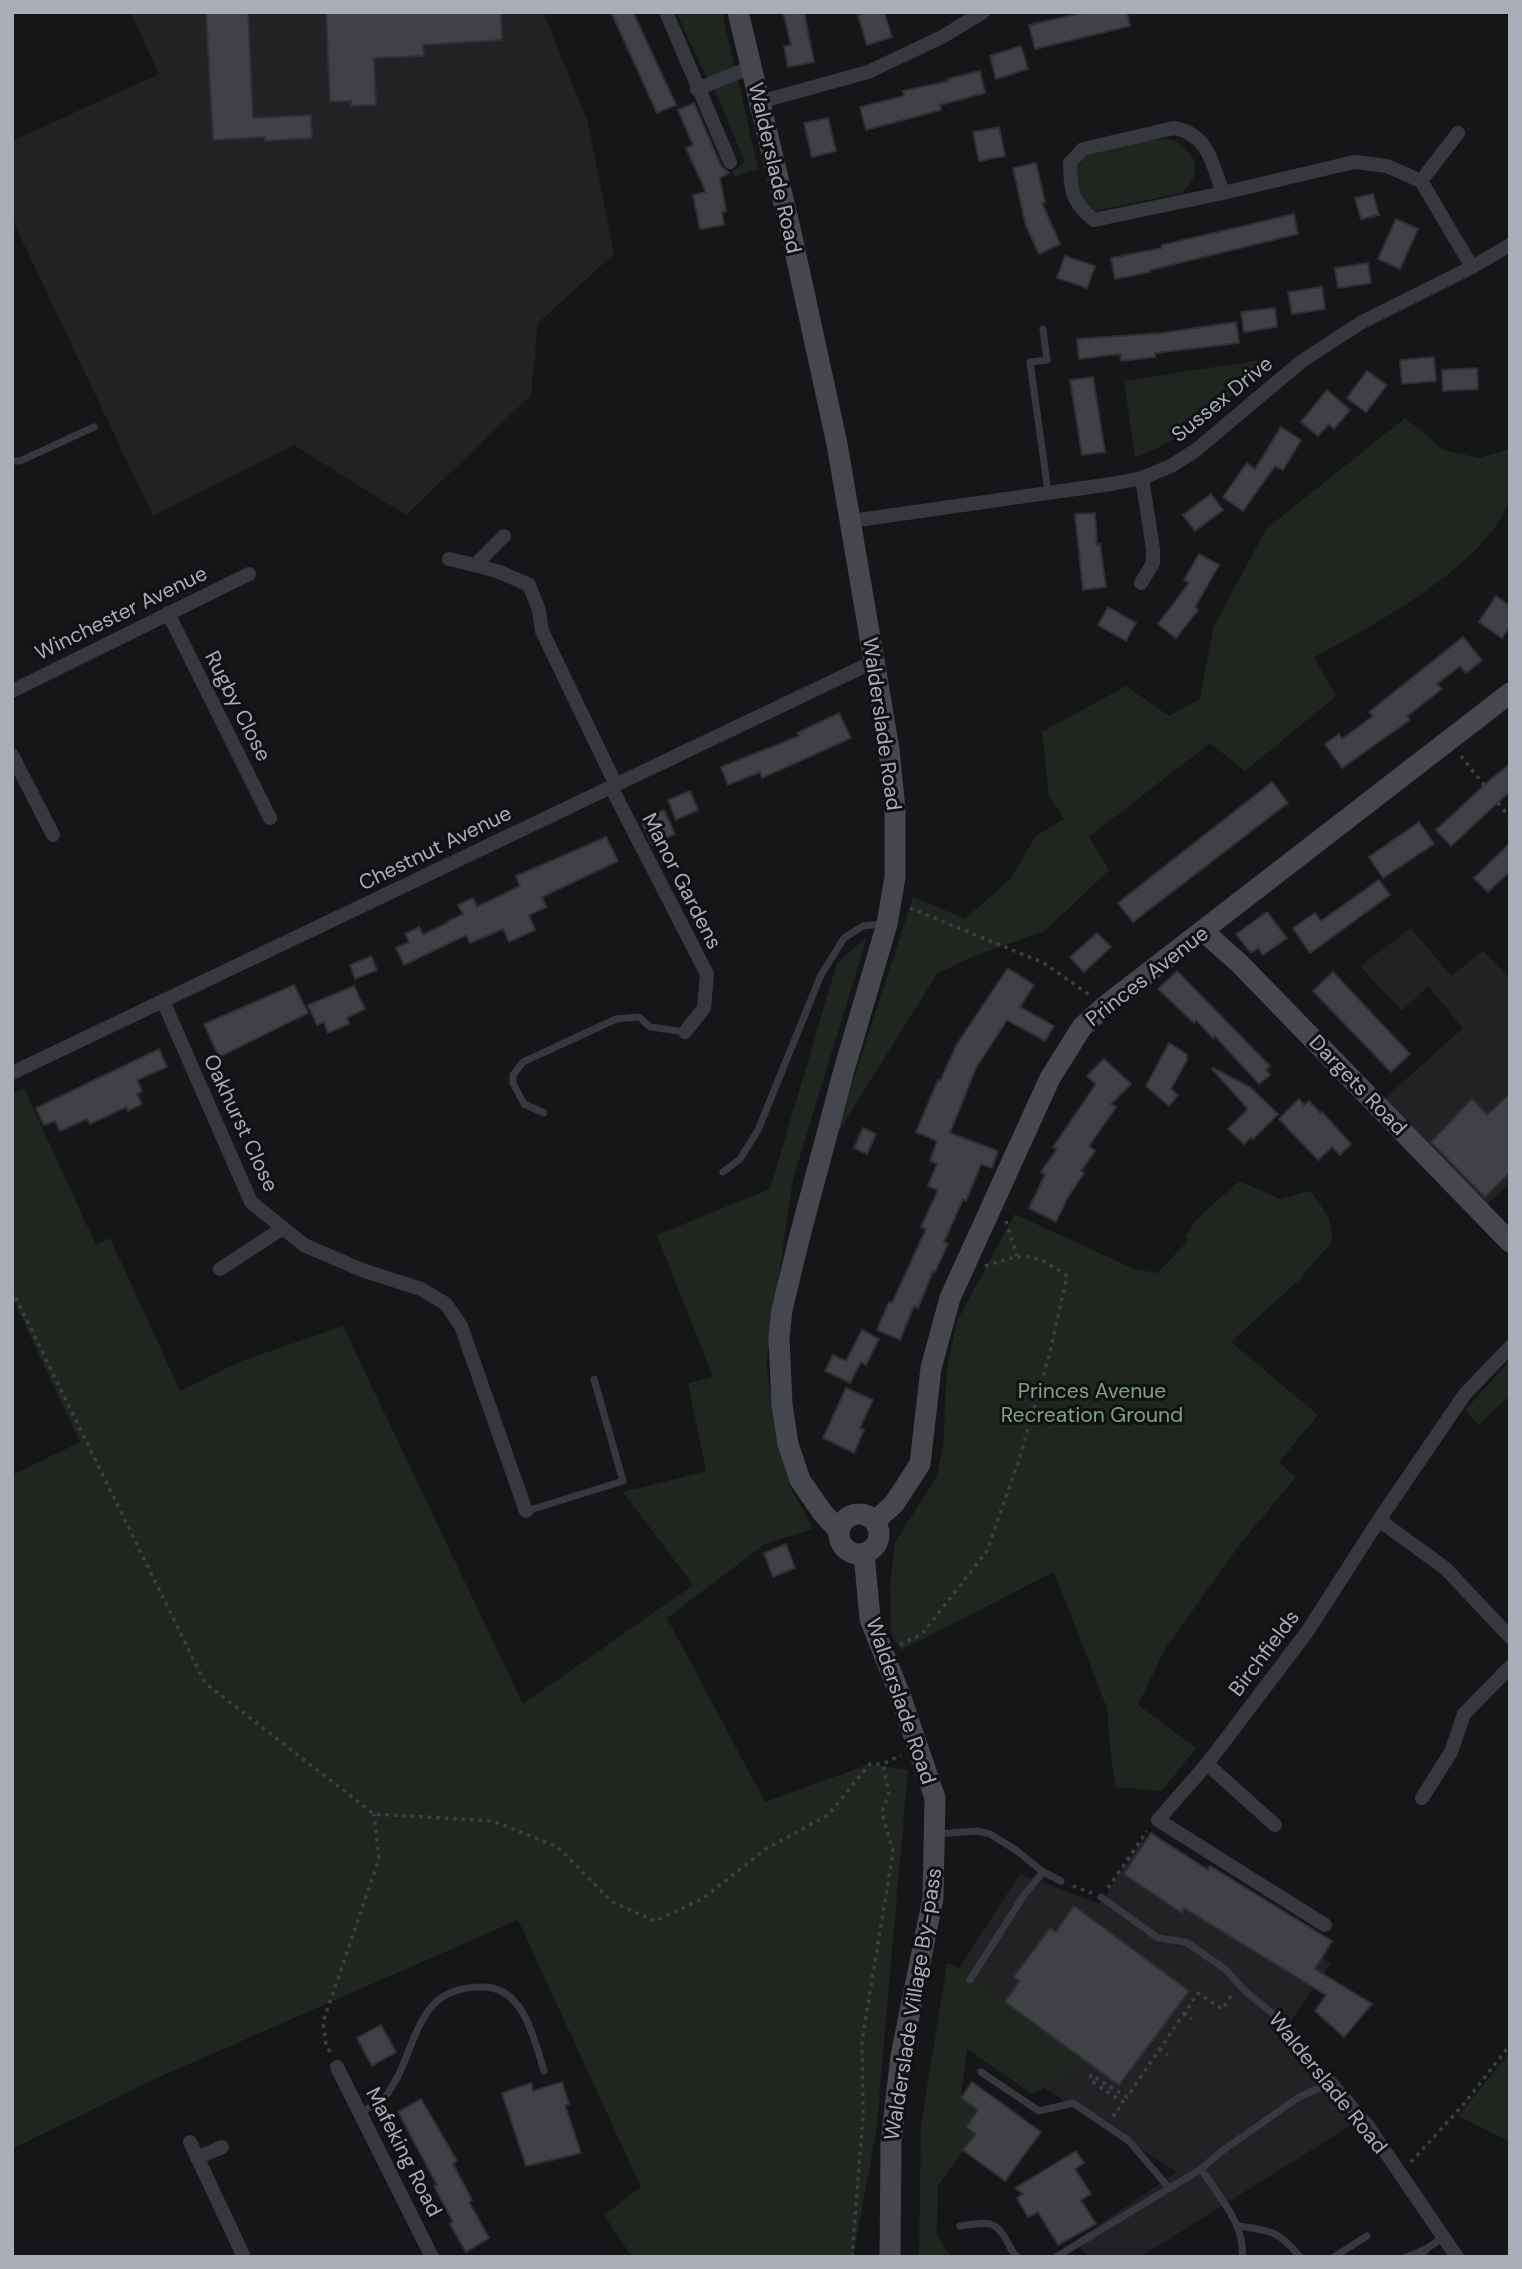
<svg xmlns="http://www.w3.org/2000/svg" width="1522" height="2269" font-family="'DM Sans',sans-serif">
	<rect width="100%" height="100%" fill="#161618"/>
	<g fill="#222225">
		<path d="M130,12H543L588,122L614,254L538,323L531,395L406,515L294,445L153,516L12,219V141L159,74Z"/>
		<path d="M1411,928L1451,976L1483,951L1510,978V1182L1486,1205L1384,1099L1463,1028L1428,986L1402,1011L1360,966Z"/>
		<path d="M1141,1841L1331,1963L1291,2021L1352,2125L1140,2257H1088L1075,2241L1177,2172L981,2048L947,1986L1020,1874L1100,1904Z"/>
	</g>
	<g fill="#1e261f">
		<path d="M676,12H722L735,70L707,78Z"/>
		<path d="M737,76L758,169L735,177L732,172L745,162L714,88Z"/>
		<path d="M1172,139C1197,152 1204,175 1181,193L1094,211L1078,195L1076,169L1086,156L1150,140Z"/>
		<path d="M1273,358C1233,392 1186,442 1135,457L1124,381Z"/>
		<path d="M1405,418L1444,450L1479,458L1510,449C1510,462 1513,485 1510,497C1493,561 1372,627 1314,657L1336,696L1245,771L1210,743L1089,837L1109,870L1045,931L976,955L937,974L835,1137L913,897L965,919L1011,878L1036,836L1064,819L1049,796L1042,732L1126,686L1169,716L1200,699L1213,628L1266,529Z"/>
		<path d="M867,937L793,1179L766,1365L780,1452L791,1488L813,1529L765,1544L667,1618L765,1802L870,1764L908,1770L876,2133L853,2257H632L604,2215L641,2187L518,1920L150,2081L12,2149V1475L80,1442L12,1297V1094L24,1088L96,1245L110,1238L180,1391L239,1362L343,1326L523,1704L693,1585L623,1492L706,1471L688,1383L713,1377L657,1235L770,1189L837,963Z"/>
		<path d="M1239,1181L1280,1199L1311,1191L1329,1218L1333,1240L1299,1280L1231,1342L1318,1415L1279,1462L1296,1477L1240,1544L1165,1649L1138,1705L1196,1748L1162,1791L1116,1787L1111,1758L1107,1708L1054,1572L901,1650L891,1634L890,1584L895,1542L936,1478L943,1448L947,1368L957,1321L1015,1214L1134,1269L1157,1273L1189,1240L1185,1236L1198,1218Z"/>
		<path d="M1510,1361V1395L1479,1425L1465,1410Z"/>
		<path d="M947,1964H952L1088,2063L1032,2094L967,2049L961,2098L978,2110L976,2134L938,2185L937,2235L951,2257H919L921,2124Z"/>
		<path d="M1510,2052V2142L1458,2116Z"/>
	</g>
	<g fill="#404145" stroke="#303034" stroke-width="2">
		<path d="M206,12H248L253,118L311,115L312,138L265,141V137L213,140Z"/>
		<path d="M326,12H501L502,40L423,45L424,56L374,58L376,105L351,106V101L330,102Z"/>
		<path d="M611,12H633L676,105L657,113Z"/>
		<path d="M783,12H804L814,62L788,67L784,46L791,45Z"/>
		<path d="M868,12H884L892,37L867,45L858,15Z"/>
		<path d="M1086,12H1127L1130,26L1035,49L1029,25Z"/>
		<path d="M1021,46L1028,69L996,79L990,56Z"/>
		<path d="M980,71L985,93L940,105L941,110L866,130L860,107L904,96L903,91L948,81L947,79Z"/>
		<path d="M694,103L721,166L729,173L720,178L726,211L722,212L724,225L700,229L693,195L706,192L686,148L693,145L678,110Z"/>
		<path d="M828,118L836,151L812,157L804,123Z"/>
		<path d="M999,127L1005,156L979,161L973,132Z"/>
		<path d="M1036,163L1045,202L1042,203L1060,244L1039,254L1026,226L1013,168Z"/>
		<path d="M1373,194L1379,215L1361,219L1355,198Z"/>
		<path d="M1294,214L1298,234L1150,270V272L1115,279L1111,258L1162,248V245Z"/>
		<path d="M1396,219L1418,229L1400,269L1378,259Z"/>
		<path d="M1065,256L1095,266L1087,288L1057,278Z"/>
		<path d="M1368,263L1371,283L1338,288L1335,268Z"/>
		<path d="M1322,287L1325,309L1292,314L1288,292Z"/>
		<path d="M1275,308L1277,327L1244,332L1241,312Z"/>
		<path d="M1236,322L1239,343L1155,353V357L1121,361L1120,354L1079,359L1077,339L1162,333Z"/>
		<path d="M1434,357L1436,381L1402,384L1400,360Z"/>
		<path d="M1477,368L1478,389L1443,391L1442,370Z"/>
		<path d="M1367,371L1387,385L1366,412L1347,398Z"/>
		<path d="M1093,377L1105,452L1082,455L1070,380Z"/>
		<path d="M1327,390L1350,410L1334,429L1329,424L1318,436L1301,422Z"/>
		<path d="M1281,427L1301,440L1283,470L1275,466L1243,511L1223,497L1247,463L1255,469Z"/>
		<path d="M1211,494L1223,510L1195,531L1183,515Z"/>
		<path d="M1095,513L1097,545L1100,544L1106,587L1083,590L1075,514Z"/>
		<path d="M1199,554L1219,565L1195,607L1198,610L1176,638L1158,624L1189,583L1184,580Z"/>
		<path d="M1496,596L1510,606V627L1502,638L1479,622Z"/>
		<path d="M1108,607L1136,623L1126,641L1098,625Z"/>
		<path d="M1463,637L1482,660L1466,673L1460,666L1437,684L1442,689L1407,716L1410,720L1342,768L1325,744L1339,734L1342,739L1373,716L1369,712Z"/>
		<path d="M839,713L851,738L762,778L760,772L728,785L721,767L799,736L797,733Z"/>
		<path d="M1510,764V791L1451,846L1436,830L1491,779Z"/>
		<path d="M1272,782L1288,803L1133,922L1118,903Z"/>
		<path d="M690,791L698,810L676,820L668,800Z"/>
		<path d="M664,810L675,834L652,845L641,821Z"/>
		<path d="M1419,822L1434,844L1383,878L1369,857Z"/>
		<path d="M606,837L618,861L542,897L547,907L529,915L535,930L509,942L503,929L470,943L466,935L404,965L396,948L409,942L405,934L419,927L423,935L449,922L448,921L463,914L458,905L473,898L477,907L520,886L516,876Z"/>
		<path d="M1510,843V871L1488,892L1474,878Z"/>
		<path d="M1379,880L1390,895L1310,953L1293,928L1315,913L1321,921Z"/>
		<path d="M1267,912L1287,938L1263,955L1258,948L1251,953L1236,934Z"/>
		<path d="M1097,933L1111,947L1084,972L1070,957Z"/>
		<path d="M371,956L377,970L355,979L350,965Z"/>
		<path d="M1008,968L1034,985L1020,1007L1054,1026L1045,1041L1007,1020L976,1068L950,1133L998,1151L992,1168L981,1164L966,1201L963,1199L944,1242L948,1244L935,1272L933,1271L918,1308L914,1306L900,1340L877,1330L889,1302L892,1303L926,1229L921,1227L938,1190L928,1186L937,1164L930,1161L937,1141L916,1132L938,1080L940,1081L957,1044Z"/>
		<path d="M1177,971L1270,1066L1266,1070L1270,1075L1259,1084L1215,1036L1213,1038L1196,1020L1194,1023L1158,989Z"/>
		<path d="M1333,972L1410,1054L1391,1072L1313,991Z"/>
		<path d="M294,985L308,1013L219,1057L204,1024Z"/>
		<path d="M354,986L365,1009L347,1018L349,1024L328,1033L324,1022L317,1025L308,1005Z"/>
		<path d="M1169,1043L1187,1054V1060L1171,1089L1178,1095L1169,1106L1146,1086Z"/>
		<path d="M159,1049L167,1067L137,1080L142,1091L137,1094L142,1104L128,1111L126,1107L90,1124L87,1119L60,1131L55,1121L44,1125L36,1108Z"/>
		<path d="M1104,1059L1131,1084L1111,1104L1116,1107L1089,1146L1095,1151L1081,1171L1084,1173L1068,1197L1056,1222L1029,1208L1045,1175L1041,1172L1057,1149L1053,1147L1096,1084L1087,1076Z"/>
		<path d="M1213,1068L1250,1087L1278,1114L1253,1139L1251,1137L1244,1144L1228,1129L1248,1109L1212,1069Z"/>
		<path d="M1510,1094V1172L1485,1197L1431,1142L1472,1099L1487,1115Z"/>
		<path d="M1299,1099L1304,1105L1309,1101L1320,1113L1322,1112L1351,1144L1340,1155L1332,1147L1318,1160L1279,1119Z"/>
		<path d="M863,1128L876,1134L867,1154L854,1148Z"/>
		<path d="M862,1330L879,1339L866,1365L861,1362L850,1383L825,1371L833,1355L846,1361Z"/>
		<path d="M846,1388L873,1400L860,1428L864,1430L854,1453L823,1438Z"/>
		<path d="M786,1544L795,1568L773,1577L764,1553Z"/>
		<path d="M1151,1833L1208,1870L1210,1866L1332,1941L1315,1969L1372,2004L1344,2037L1315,2011L1326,1995L1184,1908L1182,1913L1124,1874Z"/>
		<path d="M1074,1906L1189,1991L1119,2085L1005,2002L1020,1981L1014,1977L1050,1928L1056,1932Z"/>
		<path d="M381,2025L396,2052L372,2066L357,2038Z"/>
		<path d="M562,2082L569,2104L565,2105L581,2153L526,2166L502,2093L531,2083L533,2091Z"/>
		<path d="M972,2082L1041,2132L1005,2181L963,2150L976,2134L966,2127L978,2110L961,2098Z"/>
		<path d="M421,2099L457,2161L453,2164L472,2200L469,2202L489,2238L466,2252L450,2224L453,2222L434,2186L437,2185L398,2112Z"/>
		<path d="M1076,2151L1084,2163L1075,2169L1091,2194L1081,2200L1096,2224L1058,2245L1038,2212L1028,2217L1017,2198L1023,2194L1015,2188Z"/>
	</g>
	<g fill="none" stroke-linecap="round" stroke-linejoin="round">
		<g stroke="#3d3f44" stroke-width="3.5" stroke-dasharray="3.5 5" stroke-linecap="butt">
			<path d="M1461,756L1510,818"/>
			<path d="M910,908L1044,963L1091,996"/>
			<path d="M1006,1221L1017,1256"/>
			<path d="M12,1290L205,1683L374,1814L493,1821L558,1847L612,1902L655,1921L702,1899L766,1849L828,1815L870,1764H883"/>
			<path d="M900,1645L922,1634L987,1551L1020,1457L1049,1356L1067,1276C1032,1251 1025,1253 985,1266"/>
			<path d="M1073,1886L1092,1893"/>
			<path d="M1108,1888L1147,1831"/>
			<path d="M1184,2013L1192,2019"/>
			<path d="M1159,2049L1168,2055"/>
			<path d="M330,2052L326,2045L323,2022L379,1859L374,1814"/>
			<path d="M1113,2117L1123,2102L1090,2080L1091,2075L1127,2097L1198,1993L1222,2009L1232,1995"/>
			<path d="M1411,2162L1463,2105L1510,2045"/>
			<path d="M852,2257L863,2116L862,2041L893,1852L882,1812L889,1794L883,1764L901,1755"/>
		</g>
		<g stroke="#37383d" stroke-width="7">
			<path d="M1043,329L1047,360L1030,362L1048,492"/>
			<path d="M12,461H20L94,427"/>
			<path d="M544,1113L524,1104L513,1083V1075L523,1062L616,1019L639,1017L650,1027L685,1032"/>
			<path d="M723,1172L740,1159L758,1130L821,975L844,938L863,926L883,924"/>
			<path d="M527,1511L623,1481L594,1379"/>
			<path d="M937,1834L977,1831L990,1834L1016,1850L1043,1872L1061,1881"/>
			<path d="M970,1980L1024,1895L1043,1872"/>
			<path d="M981,2072L1039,2111L1073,2103L1129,2141L1169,2188"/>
			<path d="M360,2112C366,2109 374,2106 380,2102C388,2096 393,2085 398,2076C419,2032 422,1986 483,1987C524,1987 534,2039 544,2071"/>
			<path d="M1201,2169C1217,2194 1246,2225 1242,2257"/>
			<path d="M960,2226C985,2223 995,2217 1008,2243C1011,2249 1012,2253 1018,2257"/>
			<path d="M1238,2226C1271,2231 1278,2230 1300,2257"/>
			<path d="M1056,2257L1201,2169L1222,2151L1299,2097L1331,2083L1291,2041L1272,2013L1245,1991L1225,1969L1186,1942L1158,1938L1101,1897"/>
			<path d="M1334,2257L1367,2236"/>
			<path d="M1406,2257L1426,2249"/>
			<path d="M1422,2257L1426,2249L1444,2237"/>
		</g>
		<g stroke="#37383d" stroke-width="14">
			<path d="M666,12L730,162"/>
			<path d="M697,89L751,67"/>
			<path d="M759,102L868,72L942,37L983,12"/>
			<path d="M1421,181L1458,133"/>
			<path d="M1223,193L1094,220C1071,202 1071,191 1070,163L1083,149L1174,128C1209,134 1212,164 1223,193L1354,162L1387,166L1421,181L1472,267"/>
			<path d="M851,521L1111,484L1142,478L1171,466L1196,450L1302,361L1362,322L1472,267L1510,245"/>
			<path d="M449,559L475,565L504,536"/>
			<path d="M475,565L500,572L529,585L539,610L542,631L616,785"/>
			<path d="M1141,583L1153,563V549L1142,478"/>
			<path d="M168,613L270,818"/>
			<path d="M12,691L249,574"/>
			<path d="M12,755L53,835"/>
			<path d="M611,787L707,974L704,1008L685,1032"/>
			<path d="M163,1001L251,1202L304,1245L362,1270L421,1289L446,1304L461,1326L526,1511"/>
			<path d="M12,1073L875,661"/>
			<path d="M220,1269L283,1228"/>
			<path d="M1379,1520L1445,1568L1510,1637"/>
			<path d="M1207,1764L1275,1825"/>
			<path d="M1422,1798L1451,1752L1464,1714L1510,1667"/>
			<path d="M1325,1925L1158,1820L1207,1764L1307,1632L1379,1520L1465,1394L1510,1347"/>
			<path d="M337,2067L432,2257"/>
			<path d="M1331,2083L1367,2125L1457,2257"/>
			<path d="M190,2142L244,2257"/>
			<path d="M197,2158L222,2147"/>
		</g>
		<g stroke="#45474d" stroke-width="21">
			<path d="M738,12L790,228L837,444L889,749L895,810V877L887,924L844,1070L799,1239L782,1310L779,1337L782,1405L788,1444L800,1480L822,1512L839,1531"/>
			<path d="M1203,931L1240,964L1510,1242"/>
			<circle cx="859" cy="1534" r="20"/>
			<path d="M875,1521L894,1504L920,1464L931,1368L950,1298L1050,1078L1082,1027L1105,1006L1510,693"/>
			<path d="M864,1553L870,1619L900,1695L935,1798L933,1898L901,2056L891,2142L890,2257"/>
		</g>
	</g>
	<g text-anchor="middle" stroke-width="6" stroke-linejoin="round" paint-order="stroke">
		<g font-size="21" fill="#a8adb8" stroke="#111113">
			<text transform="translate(775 168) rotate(77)" y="7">Walderslade Road</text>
			<text transform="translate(1222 399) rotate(-39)" y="7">Sussex Drive</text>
			<text transform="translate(121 613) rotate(-26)" y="7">Winchester Avenue</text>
			<text transform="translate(238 706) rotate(63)" y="7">Rugby Close</text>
			<text transform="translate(882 724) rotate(82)" y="7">Walderslade Road</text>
			<text transform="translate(435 848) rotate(-26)" y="7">Chestnut Avenue</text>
			<text transform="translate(682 881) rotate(63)" y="7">Manor Gardens</text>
			<text transform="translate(1147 976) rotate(-38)" y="7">Princes Avenue</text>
			<text transform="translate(1358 1085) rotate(46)" y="7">Dargets Road</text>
			<text transform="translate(241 1123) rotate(65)" y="7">Oakhurst Close</text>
			<text transform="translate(1264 1653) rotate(-53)" y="7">Birchfields</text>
			<text transform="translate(901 1701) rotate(71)" y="7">Walderslade Road</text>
			<text transform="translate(913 2004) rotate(-81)" y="7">Walderslade Village By-pass</text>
			<text transform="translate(1328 2083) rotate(51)" y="7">Walderslade Road</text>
			<text transform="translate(404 2152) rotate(63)" y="7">Mafeking Road</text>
		</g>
		<g font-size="21" fill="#7fa381" stroke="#111113">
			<text x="1092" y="1398">Princes Avenue<tspan x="1092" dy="24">Recreation Ground</tspan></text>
		</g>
	</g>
	<rect width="1522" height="2269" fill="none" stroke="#a8adb8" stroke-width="28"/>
</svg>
